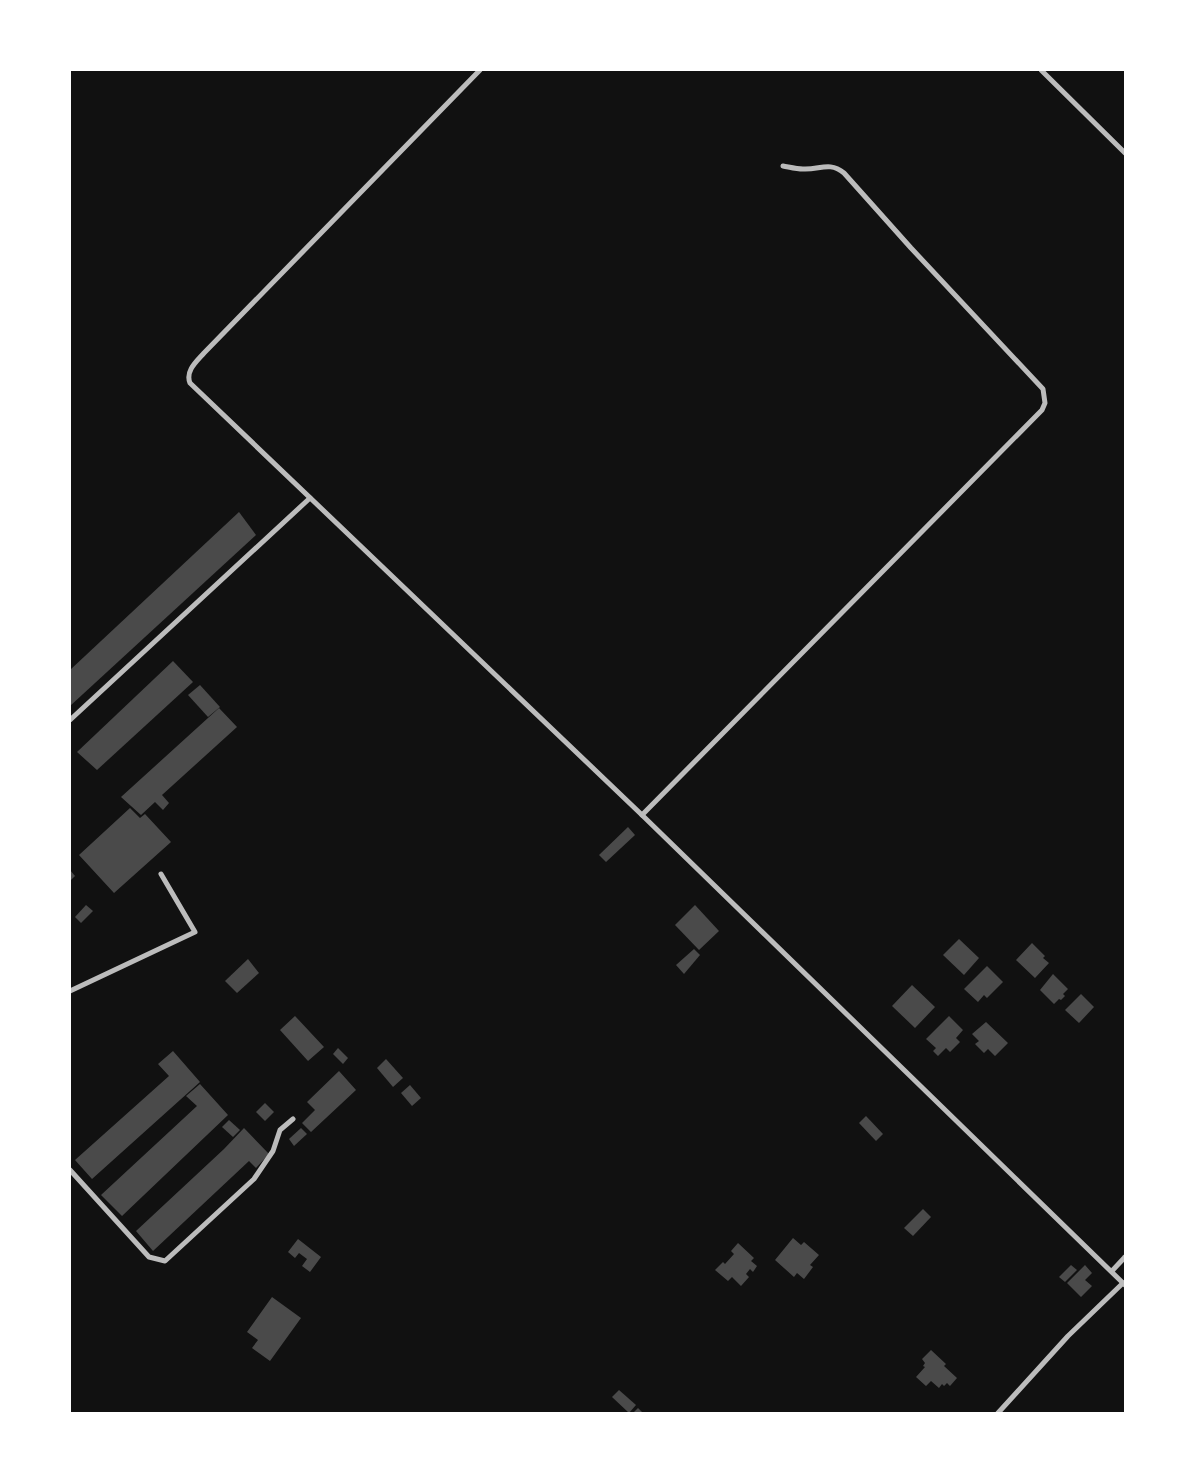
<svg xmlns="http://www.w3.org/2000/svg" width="1195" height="1483" font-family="'Work Sans',sans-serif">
	<rect width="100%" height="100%" fill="#111"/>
	<g fill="#4a4a4a">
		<path d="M239,512L256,535L70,706V670Z"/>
		<path d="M173,661L193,682L97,770L77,752Z"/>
		<path d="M200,685L220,707L208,717L188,695Z"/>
		<path d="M219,708L237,727L162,795L169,803L163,810L155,802L141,815L121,797Z"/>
		<path d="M130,808L140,818L145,814L171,842L114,893L79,855Z"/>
		<path d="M628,827L635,835L606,862L599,855Z"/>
		<path d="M70,870L75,876L70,881Z"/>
		<path d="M86,905L93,911L81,923L75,917Z"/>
		<path d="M695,905L719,931L699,950L675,925Z"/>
		<path d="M959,939L979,958L964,975L943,955Z"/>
		<path d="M1032,943L1045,956L1043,958L1049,963L1035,978L1016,960Z"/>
		<path d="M694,949L700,955L684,974L676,965Z"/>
		<path d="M248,959L259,973L237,993L225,981Z"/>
		<path d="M987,966L1003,982L987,998L984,995L978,1002L964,989Z"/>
		<path d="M1053,974L1068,989L1063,994L1065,996L1061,1000L1059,999L1054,1004L1040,990Z"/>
		<path d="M912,985L935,1007L915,1028L892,1006Z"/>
		<path d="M1081,994L1094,1007L1079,1023L1065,1010Z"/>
		<path d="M295,1016L324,1047L308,1061L280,1030Z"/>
		<path d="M949,1016L963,1030L956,1038L960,1042L950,1052L946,1048L938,1056L933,1051L936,1048L926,1039Z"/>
		<path d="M986,1022L1008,1043L995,1056L988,1049L984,1053L975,1044L979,1041L972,1034Z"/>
		<path d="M338,1048L348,1058L343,1064L333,1054Z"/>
		<path d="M173,1051L200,1082L92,1179L75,1160L169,1076L158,1064Z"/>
		<path d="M386,1059L403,1078L393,1087L377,1068Z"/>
		<path d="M339,1071L356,1090L311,1132L302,1123L315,1110L307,1102Z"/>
		<path d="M200,1084L228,1115L122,1216L101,1195L197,1106L186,1096Z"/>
		<path d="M410,1085L421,1098L412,1106L401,1093Z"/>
		<path d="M265,1103L274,1112L265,1121L256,1112Z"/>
		<path d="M866,1116L883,1134L876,1141L859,1123Z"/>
		<path d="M229,1120L240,1130L233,1137L222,1127Z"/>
		<path d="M244,1128L269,1154L256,1168L249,1161L153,1251L136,1231L224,1149Z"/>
		<path d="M301,1128L307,1134L294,1146L289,1139Z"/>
		<path d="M923,1209L931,1217L913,1236L904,1228Z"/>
		<path d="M793,1238L801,1245L804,1242L819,1255L810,1265L813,1267L804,1279L797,1273L794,1277L775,1260Z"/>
		<path d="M298,1239L321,1257L310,1272L302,1266L307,1259L299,1253L295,1258L288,1252Z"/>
		<path d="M738,1243L754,1258L751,1261L757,1266L753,1272L750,1269L746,1274L749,1277L741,1286L732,1277L728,1281L715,1270L723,1262L725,1264L734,1254L731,1251Z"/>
		<path d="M1071,1265L1077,1270L1065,1282L1059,1277Z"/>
		<path d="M1085,1265L1092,1273L1085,1280L1092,1286L1081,1297L1067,1283Z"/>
		<path d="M272,1297L301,1318L270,1361L252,1348L258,1340L247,1332Z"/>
		<path d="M931,1350L946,1364L944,1366L957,1378L950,1386L947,1383L944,1386L942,1384L939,1388L931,1381L926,1386L916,1377L925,1367L923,1366L925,1363L922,1359Z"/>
		<path d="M619,1390L636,1405L629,1413L612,1397Z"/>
		<path d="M638,1408L643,1413H633Z"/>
	</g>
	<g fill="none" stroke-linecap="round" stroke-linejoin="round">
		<g stroke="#bcbcbc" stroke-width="5">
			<path d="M480,70L204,353C197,361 185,371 190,383L642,815L1125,1285"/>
			<path d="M1041,70L1125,153"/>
			<path d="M70,720L310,498"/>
			<path d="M642,815L1042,410L1045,403L1043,389L911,248L844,173C829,161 820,170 803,169C796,169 789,167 783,166"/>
			<path d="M70,991L195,932L161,874"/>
			<path d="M70,1170L149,1257L165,1261L254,1179L273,1151L280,1130L293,1119"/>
			<path d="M1112,1271L1125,1257"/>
			<path d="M998,1413L1068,1336L1123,1283"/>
		</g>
	</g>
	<rect width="1195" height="1483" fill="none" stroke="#ffffff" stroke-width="142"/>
</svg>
